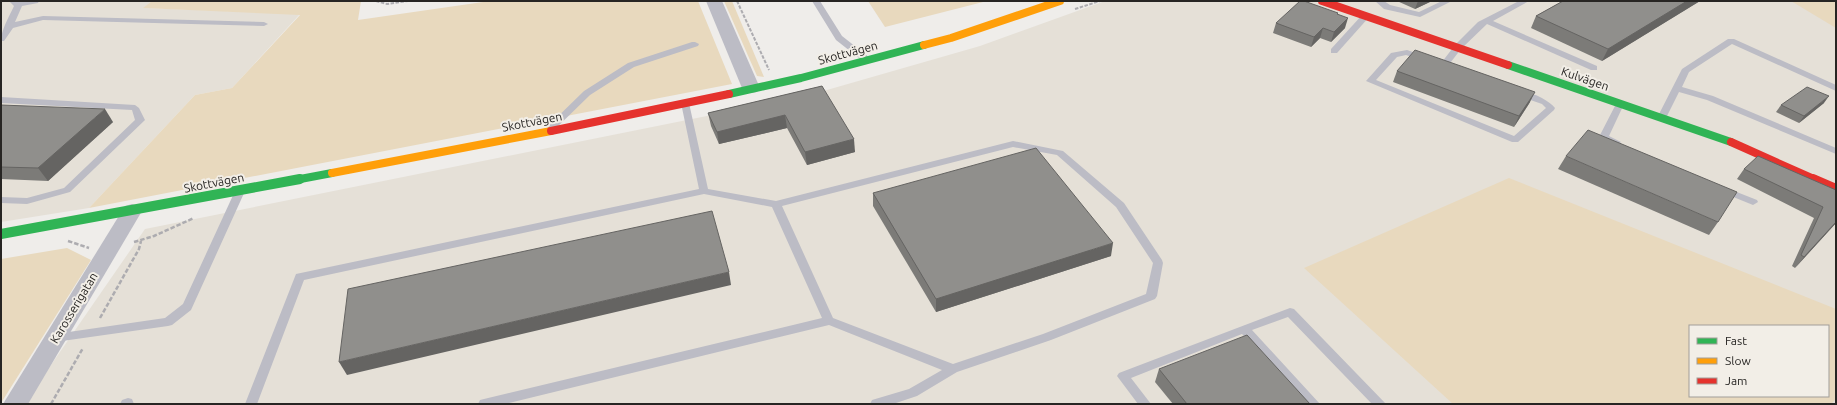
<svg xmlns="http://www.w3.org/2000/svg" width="1837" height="405" font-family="Ubuntu,sans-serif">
	<rect width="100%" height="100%" fill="#efedea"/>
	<g fill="#e5e0d7" fill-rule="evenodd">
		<path d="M1,1H152L144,8L300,14L232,88L195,95L89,208L1,222Z"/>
		<path d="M1105,1H1836V404H24L145,229L806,96L980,46ZM1690,326H1828V396H1690Z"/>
	</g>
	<g fill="#e8d9be" fill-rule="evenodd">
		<path d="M152,1H361L358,20L490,1H698L732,84L89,208L195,95L232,88L300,15L143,8Z"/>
		<path d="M724,1H732L764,77L757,76Z"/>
		<path d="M868,1H987L885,27Z"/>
		<path d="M1791,1H1836V28Z"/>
		<path d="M1509,178L1836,309V399L1831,404H1453L1304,268ZM1690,326H1828V396H1690Z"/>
		<path d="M67,248L91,260L1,403V259Z"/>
	</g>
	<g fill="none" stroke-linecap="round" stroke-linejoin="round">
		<g stroke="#adacb0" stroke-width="2" stroke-dasharray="3.5 1.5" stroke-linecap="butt">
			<path d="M376,1L387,4L408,1"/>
			<path d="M737,1L769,70"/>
			<path d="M1075,9L1100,1"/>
		</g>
		<g stroke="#adacb0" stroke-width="2.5" stroke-dasharray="4.5 2" stroke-linecap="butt">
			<path d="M68,241L89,248"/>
			<path d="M134,242L154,236L194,218"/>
			<path d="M100,318L139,249L141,241"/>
			<path d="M51,404L83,348"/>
		</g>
		<g fill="#bcbcc5" fill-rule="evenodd">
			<path d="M9,1H39L38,3L22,6L15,22L43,16L264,22L268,24L264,26L43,20L13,28L4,41H1C1,30 9,17 14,6Z"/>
			<path d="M812,1H820L842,36L870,58V62H864L836,40Z"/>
			<path d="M1375,1H1384L1390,5L1419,12L1442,1H1452L1420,17L1384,9Z"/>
			<path d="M1519,1H1529L1493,21L1597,66V70H1591L1487,24L1461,49L1447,67H1441L1406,55L1397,57L1376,80L1514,136L1546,108L1542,104L1516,95L1515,93L1516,91C1526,89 1549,100 1555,108L1554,110L1518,142H1512L1366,81L1391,53L1407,50L1442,62L1455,45L1478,22Z"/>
			<path d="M1363,14H1366L1370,16L1337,53H1331V49Z"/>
			<path d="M1728,39H1734L1836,85V91L1732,44L1689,72L1682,87L1713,96L1836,148V154L1707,100L1679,92L1665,120H1659L1657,118L1682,69Z"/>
			<path d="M692,42H695L699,44L698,46L634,67L590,95L551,133L548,134L543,131L584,91L628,63Z"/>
			<path d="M1,97L135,105L139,108L145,120L70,192L27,204L1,203V197L27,198L64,188L135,120L132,110L1,103Z"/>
			<path d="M685,100L689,103L708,189L776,201L1013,141L1063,151L1124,203L1162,260L1163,263L1157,296L1155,299L1051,340L957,372L917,396L893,404H870L872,400L909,389L942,370L829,325L505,404H478L480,400L484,399L822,318L772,207L704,194L304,280L257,404H245L296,274L699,189L681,103ZM1013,147L1057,155L1116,207L1153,263L1146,294L1043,334L953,364L833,318L782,206Z"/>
			<path d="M1620,101L1624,104L1609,136L1621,142L1619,144H1613L1601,139L1599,137L1616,104Z"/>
			<path d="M1724,187L1757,200L1758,202L1753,205L1721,192L1719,190L1721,188Z"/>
			<path d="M240,188L245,191L191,310L172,325L168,326L55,342L51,341L49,338L51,335L55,334L165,318L183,304L235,191Z"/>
			<path d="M1290,308L1294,309L1386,404H1372L1288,317L1252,330L1320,404H1306L1242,334L1131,378L1151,404H1138L1117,376L1119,373Z"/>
			<path d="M128,398L132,399L134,404H120L122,400Z"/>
		</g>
		<g fill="#bcbcc5" fill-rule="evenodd">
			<path d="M706,1H722L760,88L757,92L751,93L745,92L742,88Z"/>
			<path d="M132,204L139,206L142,211L28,404H3L125,206Z"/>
		</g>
		<g stroke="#30b455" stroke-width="8">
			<path d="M1508,65L1731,142"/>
			<path d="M729,94L801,78L924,45"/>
			<path d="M295,180L332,173"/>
		</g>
		<path stroke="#30b455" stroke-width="10" d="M1,234L300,179"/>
		<g stroke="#ff9f0a" stroke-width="8">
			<path d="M924,45L951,38L1060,1"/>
			<path d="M332,173L551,131"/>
		</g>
		<g stroke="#e5322d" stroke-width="8">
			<path d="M1322,1L1508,65"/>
			<path d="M551,131L729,94"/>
			<path d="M1731,142L1816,180"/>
		</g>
		<path stroke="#e5322d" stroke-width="10" d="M1813,179L1836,189"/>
	</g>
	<g fill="#7c7b78">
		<path d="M1397,1H1432L1415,9Z"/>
		<path d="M1563,1H1700L1602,61L1531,28L1536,16Z"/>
		<path d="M1338,13V14L1345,28L1331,42L1320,38L1311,47L1273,33L1276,23Z"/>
		<path d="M1397,71L1530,102L1514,127L1393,82Z"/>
		<path d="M822,86L855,152L807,165L787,128L719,144L711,126L708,113Z"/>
		<path d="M1824,103L1799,123L1776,112L1781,105Z"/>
		<path d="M1,105L113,122L48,181L1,179Z"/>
		<path d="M1566,156L1718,222L1709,235L1558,169Z"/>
		<path d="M1744,169L1836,190V223L1795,268L1792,266L1814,218L1737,179Z"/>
		<path d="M873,193L1111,256L936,312L873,206Z"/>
		<path d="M1159,369L1310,404H1173L1155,382Z"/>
	</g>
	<g fill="#656462">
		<path d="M1418,1H1432L1415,9Z"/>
		<path d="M1687,1H1700L1602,61L1608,49Z"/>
		<path d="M1348,18L1345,28L1331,42L1334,32Z"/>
		<path d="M1323,28L1320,38L1311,47L1314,37Z"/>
		<path d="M1535,92L1530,102L1514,127L1519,116Z"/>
		<path d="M1829,96L1824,103L1799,123L1804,116Z"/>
		<path d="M105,109L113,122L48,181L38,168Z"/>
		<path d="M785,115L787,128L719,144L717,132Z"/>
		<path d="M854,139L855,152L807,165L805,152Z"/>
		<path d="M1836,222V223L1795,268L1804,257Z"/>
		<path d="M1113,243L1111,256L936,312V299Z"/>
		<path d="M729,272L731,285L347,375L339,362Z"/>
	</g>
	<g fill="#908f8c" stroke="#656462">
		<path d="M1300,1H1304L1338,13L1337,14L1348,18L1334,32L1323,28L1314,37L1276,23Z"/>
		<path d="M1563,1H1687L1608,49L1536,16Z"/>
		<path d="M1415,50L1535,92L1519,116L1397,71Z"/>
		<path d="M822,86L854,139L805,152L785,115L717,132L708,113Z"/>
		<path d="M1807,87L1829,96L1804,116L1781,105Z"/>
		<path d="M1,105L105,109L38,168L1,167Z"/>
		<path d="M1588,130L1737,192L1718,222L1566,156Z"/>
		<path d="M1036,148L1113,243L936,299L873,193Z"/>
		<path d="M1758,156L1836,190V222L1804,257L1801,255L1823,207L1744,169Z"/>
		<path d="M712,211L729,272L339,362L348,289Z"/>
		<path d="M1247,335L1310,404H1187L1159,369Z"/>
	</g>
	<g text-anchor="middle" stroke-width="4" stroke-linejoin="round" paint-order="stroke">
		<g font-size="12" fill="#272523" stroke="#f2eee7">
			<text transform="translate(848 53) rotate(-15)" y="4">Skottvägen</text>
			<text transform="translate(1585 79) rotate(19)" y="4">Kulvägen</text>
			<text transform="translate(532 122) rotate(-11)" y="4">Skottvägen</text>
			<text transform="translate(214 183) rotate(-11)" y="4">Skottvägen</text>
			<text transform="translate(74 308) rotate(-59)" y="4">Karosserigatan</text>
		</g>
	</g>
	<rect width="1837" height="405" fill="none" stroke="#272523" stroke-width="4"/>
	<rect x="1689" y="325" width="140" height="72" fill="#f2eee7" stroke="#a19e99"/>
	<rect x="1697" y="338" width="20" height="6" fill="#30b455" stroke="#a19e99"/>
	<text x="1725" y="345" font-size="12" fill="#272523">Fast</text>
	<rect x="1697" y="358" width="20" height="6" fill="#ff9f0a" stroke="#a19e99"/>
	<text x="1725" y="365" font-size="12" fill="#272523">Slow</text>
	<rect x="1697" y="378" width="20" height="6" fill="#e5322d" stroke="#a19e99"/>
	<text x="1725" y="385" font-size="12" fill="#272523">Jam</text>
</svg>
